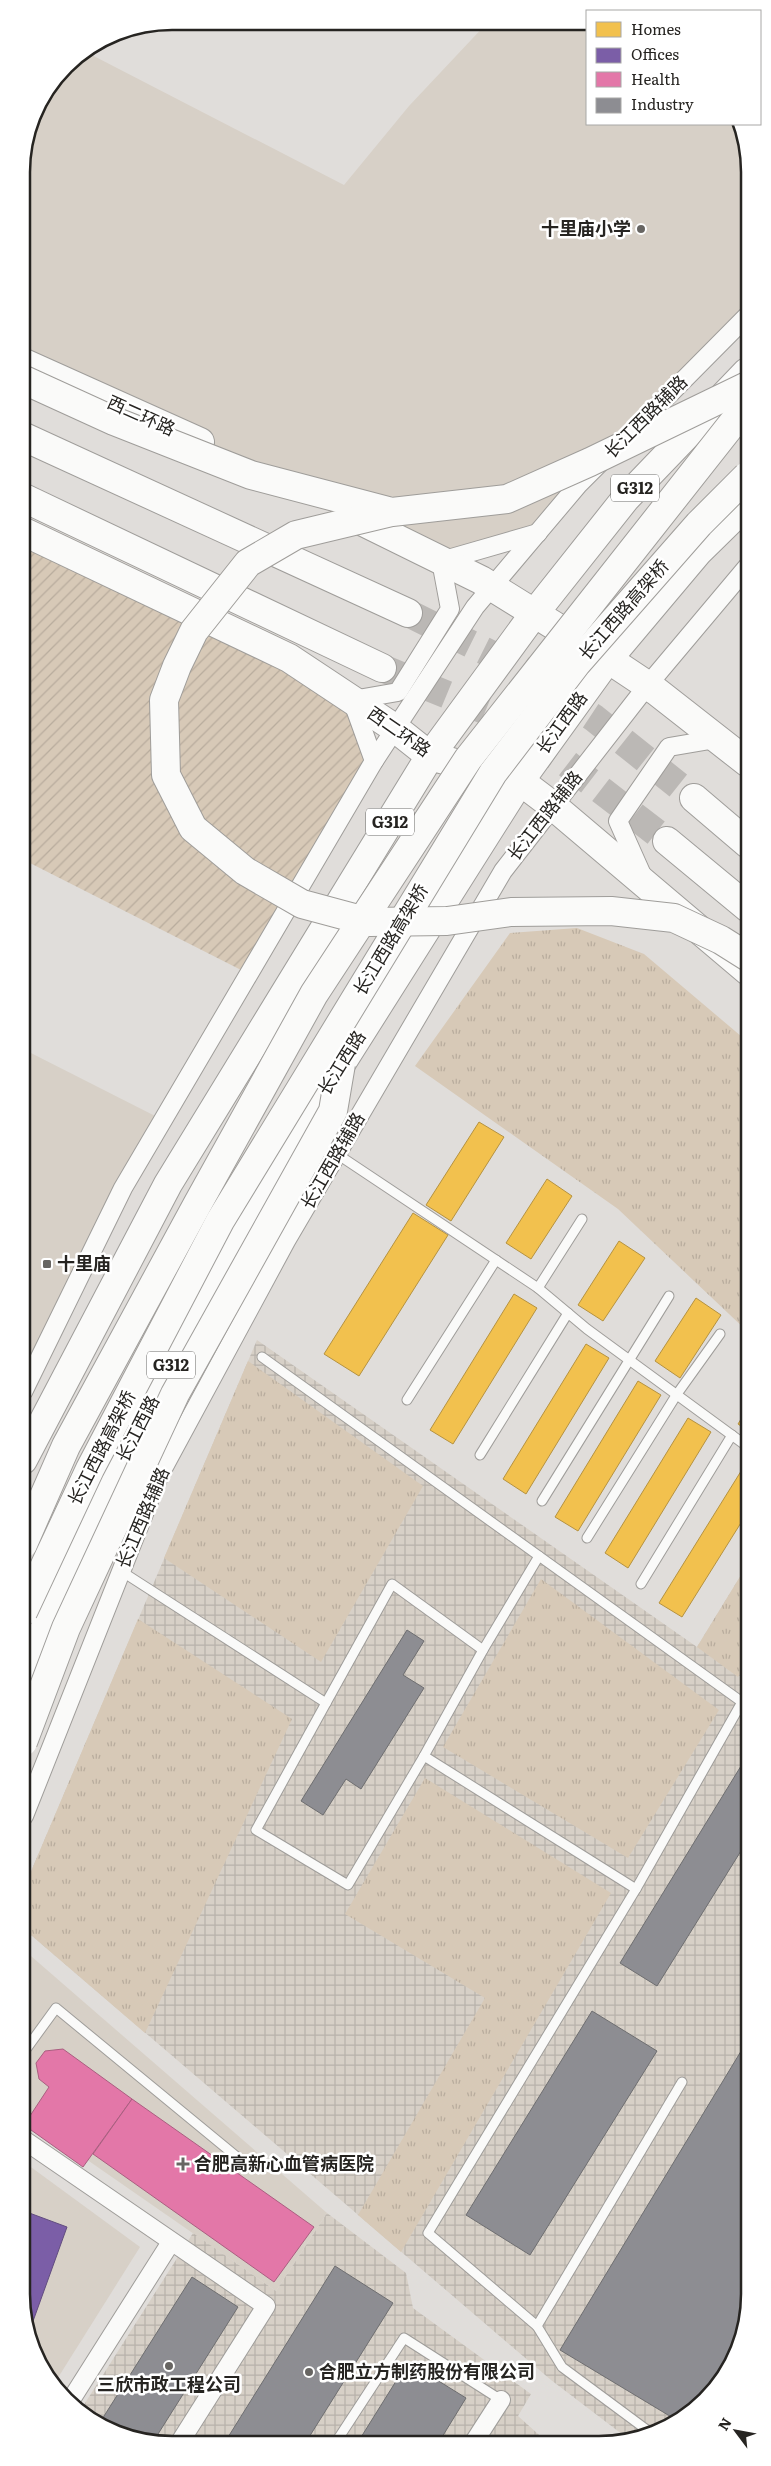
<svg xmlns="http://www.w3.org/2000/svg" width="771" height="2466" font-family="Literata,'Noto Sans SC',serif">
	<defs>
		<pattern id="industrial-grid" width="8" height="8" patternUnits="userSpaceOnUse" patternTransform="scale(1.25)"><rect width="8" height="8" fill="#d7d0c7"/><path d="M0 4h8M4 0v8" fill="none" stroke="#b8b2ab"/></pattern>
		<pattern id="grass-tufts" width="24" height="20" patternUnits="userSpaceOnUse" patternTransform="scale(1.25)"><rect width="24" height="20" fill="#d7c9b7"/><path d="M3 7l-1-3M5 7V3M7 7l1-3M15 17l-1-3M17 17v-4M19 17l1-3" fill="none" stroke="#b8ac9d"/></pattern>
		<pattern id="garden-furrows" width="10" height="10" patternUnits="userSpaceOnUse" patternTransform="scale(1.25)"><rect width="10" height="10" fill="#d7c9b7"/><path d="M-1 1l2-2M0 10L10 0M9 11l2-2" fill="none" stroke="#b8ac9d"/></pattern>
	</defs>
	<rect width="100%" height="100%" fill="#e0ddda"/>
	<g fill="#d7d0c7">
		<path d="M487,23L587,24V124H740L747,143V316L538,533L441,561L22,362V163L31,123L44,97L66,65L86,52L344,185L409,106Z"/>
		<path d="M23,1049L163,1120L23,1392Z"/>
		<path d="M24,1950L327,2213L276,2291L24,2116Z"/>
		<path d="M24,2162L140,2247L54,2384L37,2361L24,2323Z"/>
	</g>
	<g fill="url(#industrial-grid)">
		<path d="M257,1340L697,1647L749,1562V2303L738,2351L712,2394L674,2425L631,2441L551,2380L24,1929V1888Z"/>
		<path d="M327,2213L406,2273L413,2308L531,2394L518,2416L547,2442H143L105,2429L80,2411L193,2233L276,2291Z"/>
	</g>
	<g fill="url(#grass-tufts)">
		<path d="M577,928L644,954L748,1042V1332L618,1209L415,1066L510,933Z"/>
		<path d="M248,1361L423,1486L321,1662L164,1558Z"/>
		<path d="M749,1562V1659L738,1677L697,1647Z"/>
		<path d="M541,1579L719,1710L628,1858L443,1747Z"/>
		<path d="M138,1619L292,1719L145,2033L24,1929V1888Z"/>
		<path d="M425,1778L611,1893L401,2252L358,2215L485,1998L345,1914Z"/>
	</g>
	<path fill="url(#garden-furrows)" d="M22,539L352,700L374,761L249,974L22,859Z"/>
	<g fill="#f2c14e" stroke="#b59240">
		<path d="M479,1122L504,1137L451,1221L426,1205Z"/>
		<path d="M547,1179L572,1196L531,1259L506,1243Z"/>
		<path d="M413,1213L448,1235L359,1376L324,1354Z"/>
		<path d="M619,1241L645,1258L603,1321L578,1305Z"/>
		<path d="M514,1294L537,1308L453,1444L430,1430Z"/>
		<path d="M696,1298L721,1315L680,1378L655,1361Z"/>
		<path d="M586,1344L609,1358L526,1494L503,1479Z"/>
		<path d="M638,1381L661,1395L578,1531L555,1517Z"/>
		<path d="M748,1408V1431L738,1424Z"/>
		<path d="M688,1418L711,1432L628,1568L605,1553Z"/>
		<path d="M743,1468L748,1471L749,1510L682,1617L659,1603Z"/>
	</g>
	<path fill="#7b5ea7" stroke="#624d7f" d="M24,2211L67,2227L28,2335L24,2323Z"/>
	<g fill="#e377a8" stroke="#aa5e80">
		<path d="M63,2049L132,2099L83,2167L24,2125L49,2087L39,2079L36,2063L45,2051Z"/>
		<path d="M132,2099L314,2227L274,2282L93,2154Z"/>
	</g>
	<g fill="#8d8d92" stroke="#6e6e70">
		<path d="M407,1630L424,1641L403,1675L424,1688L361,1789L346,1779L323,1815L301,1801Z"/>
		<path d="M749,1753V1838L657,1986L620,1963Z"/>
		<path d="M592,2011L657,2051L530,2255L466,2215Z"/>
		<path d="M749,2038V2303L738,2351L712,2394L678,2421L560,2350Z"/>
		<path d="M335,2266L393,2303L306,2442H225Z"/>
		<path d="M192,2277L238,2307L153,2442H143L105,2429L99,2424Z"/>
		<path d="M408,2362L466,2398L439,2442H358Z"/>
	</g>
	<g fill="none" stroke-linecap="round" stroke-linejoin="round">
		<g stroke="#bbb8b5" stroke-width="28" stroke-dasharray="28 14" stroke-linecap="butt">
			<path d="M408,613L519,668L594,718L694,798"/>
			<path d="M382,668L489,712L566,763L667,841"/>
		</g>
		<g stroke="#9f9d9a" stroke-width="11">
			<g id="lane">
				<path d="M337,1154L538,1288L587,1329L748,1447"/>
				<path d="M538,1288L582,1219"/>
				<path d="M262,1357L742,1702L749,1692"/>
				<path d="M407,1400L496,1260"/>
				<path d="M480,1455L568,1313"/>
				<path d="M542,1501L669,1296"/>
				<path d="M587,1538L677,1394L720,1334"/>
				<path d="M121,1571L326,1703L256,1830L348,1885L424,1756L636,1889L428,2233L537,2326L682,2082"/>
				<path d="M641,1584L732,1435"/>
				<path d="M483,1650L539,1556"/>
				<path d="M326,1703L392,1584L483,1650L424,1756"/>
				<path d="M636,1889L742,1702"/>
				<path d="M24,2052L56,2008L237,2157"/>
				<path d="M537,2326L562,2367L651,2433"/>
				<path d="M336,2442L404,2338L501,2400"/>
			</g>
		</g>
		<g stroke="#9f9d9a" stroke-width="20">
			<g id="street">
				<path d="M626,438L747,316"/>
				<path d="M374,761L352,700L398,692L450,609L441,561L538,533"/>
				<path d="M643,877L618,821L669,747L716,739"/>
				<path d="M23,1392L123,1188L374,761L475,607L578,485L600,463"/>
				<path d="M24,1816L159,1476L286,1241L503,871L647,686L747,567"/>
				<path d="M24,2140L266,2306L180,2442"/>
				<path d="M69,2403L171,2242"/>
				<path d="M474,2442L501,2400"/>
			</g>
		</g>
		<g stroke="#9f9d9a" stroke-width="30">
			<g id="highway">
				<path d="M22,362L200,442"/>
				<path d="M22,436L408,613"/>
				<path d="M22,497L382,668"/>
				<path d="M345,513L481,580L608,659L656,691L748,763"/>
				<path d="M22,531L289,658L396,729L430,756L520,781L553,806L748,971"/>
				<path d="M694,798L748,844"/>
				<path d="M667,841L748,908"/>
				<path d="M23,1460L168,1184L430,756L534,614L626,498L747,372"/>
				<path d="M23,1677L107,1488L244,1225L341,1064L520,781L608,659L698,552L747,504"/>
			</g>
		</g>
		<use href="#lane" stroke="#fafaf9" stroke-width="9"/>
		<use href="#street" stroke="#fafaf9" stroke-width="18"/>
		<use href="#highway" stroke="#fafaf9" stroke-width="28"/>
		<g stroke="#9f9d9a" stroke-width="30" stroke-linecap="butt">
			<g id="highway-bridge">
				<path d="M22,379L114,421L251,475L388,511"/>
				<path d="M747,386L590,462L507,499L392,512L296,535L248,563L194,631L177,666L164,700L166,775L193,828L245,871L302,904L369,922L447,921L511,912L611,911L674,918L721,940L748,957"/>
				<path d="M23,1544L66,1446L197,1205L314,994L468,759L747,405"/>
				<path d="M23,1612L90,1469L220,1221L493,773L577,663L699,524L747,476"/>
				<path d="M23,1742L66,1628L175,1394L333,1111L341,1064"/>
			</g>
		</g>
		<use href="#highway-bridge" stroke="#fafaf9" stroke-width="28"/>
	</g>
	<g fill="#676562" stroke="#fff" stroke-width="2">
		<circle cx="641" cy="229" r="5"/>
		<rect x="42" y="1259" width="10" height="10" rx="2.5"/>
		<path d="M180.5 2156.5h5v5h5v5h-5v5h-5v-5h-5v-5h5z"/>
		<circle cx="169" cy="2366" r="5"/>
		<circle cx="309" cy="2372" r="5"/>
	</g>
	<g text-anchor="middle" stroke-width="5" stroke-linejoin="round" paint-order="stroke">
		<g fill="#fff" stroke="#676664" stroke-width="1">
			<rect x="611" y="474.5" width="48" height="27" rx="4"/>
			<rect x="366" y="808.5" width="48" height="27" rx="4"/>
			<rect x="147" y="1351.5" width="48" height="27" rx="4"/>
		</g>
		<g font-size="16" font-weight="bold" fill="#262421">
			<text x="635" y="494">G312</text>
			<text x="390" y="828">G312</text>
			<text x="171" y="1371">G312</text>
		</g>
		<g font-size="18" font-weight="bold" fill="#262421" stroke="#fff" text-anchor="start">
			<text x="631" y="235" text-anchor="end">十里庙小学</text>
			<text x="57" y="1270">十里庙</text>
			<text x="194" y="2170">合肥高新心血管病医院</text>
			<text x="319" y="2378">合肥立方制药股份有限公司</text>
			<text x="169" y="2391" text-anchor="middle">三欣市政工程公司</text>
		</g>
		<g font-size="18" fill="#262421" stroke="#fff">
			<text transform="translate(141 416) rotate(24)" y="6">西二环路</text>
			<text transform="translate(646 417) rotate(-45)" y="6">长江西路辅路</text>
			<text transform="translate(624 610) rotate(-49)" y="6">长江西路高架桥</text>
			<text transform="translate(562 723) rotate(-54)" y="6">长江西路</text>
			<text transform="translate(399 732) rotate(35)" y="6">西二环路</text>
			<text transform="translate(545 816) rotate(-52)" y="6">长江西路辅路</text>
			<text transform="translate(391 940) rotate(-59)" y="6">长江西路高架桥</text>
			<text transform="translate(342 1063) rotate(-58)" y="6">长江西路</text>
			<text transform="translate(333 1161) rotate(-60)" y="6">长江西路辅路</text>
			<text transform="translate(138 1429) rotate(-63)" y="6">长江西路</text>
			<text transform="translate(102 1448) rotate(-63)" y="6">长江西路高架桥</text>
			<text transform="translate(143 1518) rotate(-67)" y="6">长江西路辅路</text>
		</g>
	</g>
	<path d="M0 0H771V2466H0ZM172 30H599A142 142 0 0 1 741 172V2294A142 142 0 0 1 599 2436H172A142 142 0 0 1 30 2294V172A142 142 0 0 1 172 30Z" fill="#fff" fill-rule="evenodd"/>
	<path fill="none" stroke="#262421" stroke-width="2.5" d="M172 30H599A142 142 0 0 1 741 172V2294A142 142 0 0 1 599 2436H172A142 142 0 0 1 30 2294V172A142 142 0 0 1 172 30Z"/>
	<rect x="586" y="10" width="175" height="115" fill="#ffffff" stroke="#a8a7a6"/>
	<rect x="596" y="22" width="25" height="15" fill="#f2c14e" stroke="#a8a7a6"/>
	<text x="631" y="35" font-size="15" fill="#262421">Homes</text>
	<rect x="596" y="48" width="25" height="15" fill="#7b5ea7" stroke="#a8a7a6"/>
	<text x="631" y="60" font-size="15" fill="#262421">Offices</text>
	<rect x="596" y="72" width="25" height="15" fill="#e377a8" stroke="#a8a7a6"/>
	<text x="631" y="85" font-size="15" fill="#262421">Health</text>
	<rect x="596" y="98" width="25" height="15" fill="#8d8d92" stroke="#a8a7a6"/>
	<text x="631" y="110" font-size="15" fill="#262421">Industry</text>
	<g transform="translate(736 2431) rotate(302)" stroke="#ffffff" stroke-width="4" paint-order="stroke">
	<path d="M0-4L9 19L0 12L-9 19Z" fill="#262421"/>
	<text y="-8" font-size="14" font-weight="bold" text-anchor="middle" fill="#262421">N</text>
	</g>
</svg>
